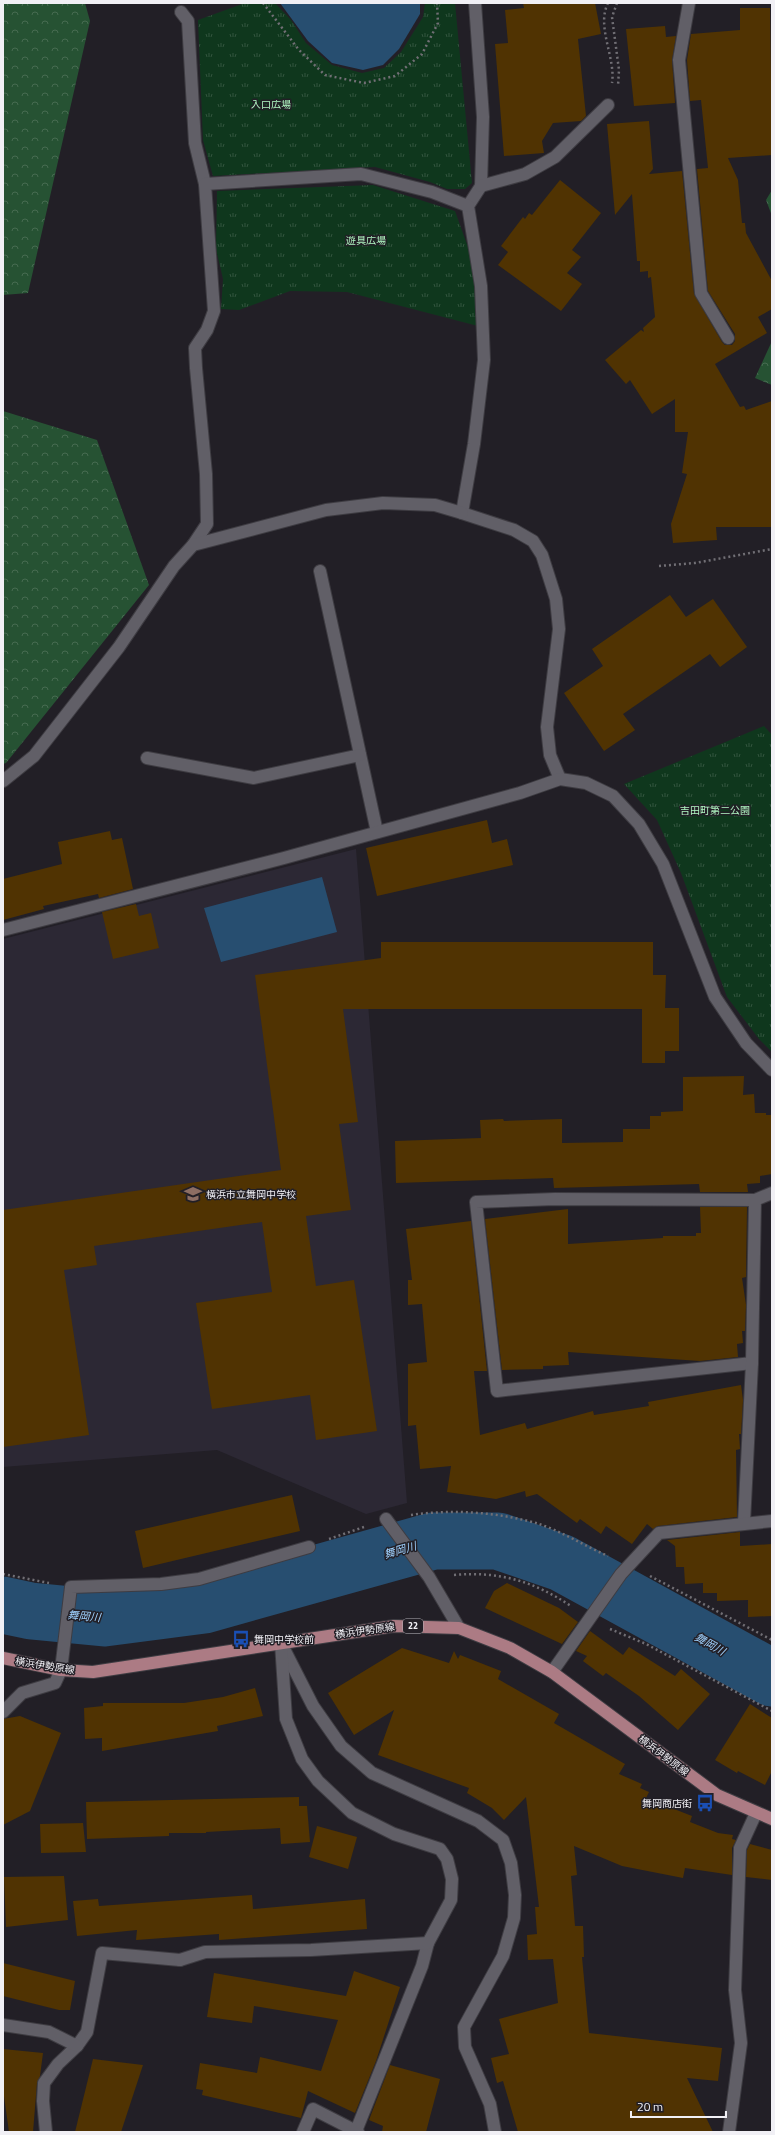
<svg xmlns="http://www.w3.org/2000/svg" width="775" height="2135" font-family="'Titillium Web','Noto Sans JP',sans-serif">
	<defs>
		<pattern id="forest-crowns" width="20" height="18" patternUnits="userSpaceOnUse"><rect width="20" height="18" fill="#265233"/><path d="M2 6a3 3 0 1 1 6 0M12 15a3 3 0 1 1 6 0" fill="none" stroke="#466b51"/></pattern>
		<pattern id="park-tufts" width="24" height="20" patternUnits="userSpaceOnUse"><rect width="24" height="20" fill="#0f371d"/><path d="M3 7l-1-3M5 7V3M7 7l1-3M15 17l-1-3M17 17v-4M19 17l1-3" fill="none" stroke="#32543e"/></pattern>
	</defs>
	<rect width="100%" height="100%" fill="#221f26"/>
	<path fill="#2c2834" d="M356,849L407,1503L366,1514L217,1450L3,1467V939Z"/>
	<g fill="url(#forest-crowns)">
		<path d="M3,3H85L90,21L28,293L3,295Z"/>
		<path d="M772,190V216L766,200Z"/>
		<path d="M772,341V385L755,378Z"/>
		<path d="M3,411L97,440L149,585L6,763L3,764Z"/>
	</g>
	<g fill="url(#park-tufts)">
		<path d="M245,3H275L291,20L306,43L332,65L362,73L384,68L401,52L423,17L425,3H455L472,183L465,189H447L430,182L375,167L213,176L203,140L198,20Z"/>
		<path d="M373,185L455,211L469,250L476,285L478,326L347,292L290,291L239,310L221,309L223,279L216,249L217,191Z"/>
		<path d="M764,726L772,735V1052L759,1039L727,997L681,873L657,820L624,784Z"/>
	</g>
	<g fill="#274e70">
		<path d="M280,3H420V14L399,49L383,65L363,70L332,63L308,41Z"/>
		<path d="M322,877L337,932L221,962L204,908Z"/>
	</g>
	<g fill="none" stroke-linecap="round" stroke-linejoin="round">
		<path stroke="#274e70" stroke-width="57" d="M3,1605L31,1611L104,1618L204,1605L433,1541H498L562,1563L772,1678"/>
	</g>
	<g fill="#503302">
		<path d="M523,3H595L601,34L578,39L586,116L581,121L553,123L542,141L544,153L504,156L495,44L508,43L505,10L524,8Z"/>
		<path d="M740,8H770L772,155L728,158L738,180L742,223H745L746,233L772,281V309L758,317L767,333L715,364L740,407L744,406L746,410L772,401V527H716L717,540L673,543L671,524L687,474L682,473L688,432H675V399L652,414L630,380L626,384L605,360L641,330L644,332L643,328L655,317L651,277L648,278V271L640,272V261H637L632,194L615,215L607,124L649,121L653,169L649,174L682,171L694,294L722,342L725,345H732L735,341V334L708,291L697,169L708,168L701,100L690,101L687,60L691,34L740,30Z"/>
		<path d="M665,26L666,37L676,36L672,60L675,103L634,106L626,29Z"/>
		<path d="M560,180L601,213L572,250L581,257L567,273L582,284L561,311L498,265L508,252L501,246L523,217L525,219L529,213L532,215Z"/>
		<path d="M670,595L686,617L713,599L747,647L720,667L710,654L623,714L635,730L604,751L564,693L603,666L592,649Z"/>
		<path d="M487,820L492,843L507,839L513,865L377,896L366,848Z"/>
		<path d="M110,831L112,840L122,838L133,889L99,898L98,894L43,906L44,909L3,920V879L62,864L58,842Z"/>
		<path d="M136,904L139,916L151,913L159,948L113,959L102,912Z"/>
		<path d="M381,942H653V975H666L665,1008H679V1051H665V1063H642V1009H343L358,1122L339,1124L351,1210L306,1216L316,1286L354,1280L377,1431L316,1440L310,1395L212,1409L196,1303L272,1292L262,1222L94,1246L97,1265L64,1270L89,1435L3,1447V1210L281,1170L255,975L381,958Z"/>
		<path d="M744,1076L743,1095L754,1094L755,1113H766V1115H772V1174L760,1176V1183L747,1184L748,1192H700L699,1184L554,1188L553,1178L396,1183L395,1141L481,1138L480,1120L503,1119L504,1121L562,1119V1143L623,1142V1129H650V1116H661V1112L683,1111V1077Z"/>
		<path d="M700,1207H747L746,1277L742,1278L746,1305L745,1331H742L743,1343L737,1344L738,1357L700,1361L568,1352L569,1365L543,1366V1369L502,1370L485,1219L568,1209V1244L663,1238V1236H696V1233H701Z"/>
		<path d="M471,1221L487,1371H474L480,1435L525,1423L527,1429L593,1411L594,1415L649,1406L648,1402L741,1385L743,1400L741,1434H739L740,1449L736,1450L737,1517L658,1526L653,1529L647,1524L632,1544L606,1526L601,1534L580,1519L577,1523L537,1494L526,1497L525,1491L496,1499L447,1492L451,1466L420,1469L416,1425L408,1426V1364L427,1362L422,1304L408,1305V1280H412L406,1229Z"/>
		<path d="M292,1495L300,1531L143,1568L135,1531Z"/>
		<path d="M740,1532V1546L772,1544V1616L748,1617V1600L717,1601V1593H703V1583L685,1584L684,1567H676L675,1546L667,1540Z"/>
		<path d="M507,1583L559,1608L578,1622L562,1644L485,1608L494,1591Z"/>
		<path d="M590,1631L623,1655L629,1647L675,1676L681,1669L710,1694L678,1730L639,1696L606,1673L603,1676L583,1661L587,1656L576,1651Z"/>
		<path d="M402,1648L449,1663L454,1651L458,1659L460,1655L501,1671L498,1679L559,1714L554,1723L625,1764L619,1774L642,1784L640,1788L649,1792L646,1798L692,1816L690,1822L718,1833L733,1835L732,1839L736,1840L732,1848V1875L685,1868L683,1878L622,1866L574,1846L577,1875L571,1876L575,1926H583L584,1957H582L589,2033L722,2048L718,2081L687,2078L713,2132H518L503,2081L497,2083L491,2058L509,2054L499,2019L558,2003L553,1959L528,1960L527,1935L537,1934L535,1907H539L526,1797L504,1820L492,1808L467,1793L469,1788L378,1755L394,1710L354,1735L328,1693Z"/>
		<path d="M255,1688L263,1716L217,1726L218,1731L102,1751V1738L85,1739L84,1708L103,1706V1703H184L223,1697Z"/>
		<path d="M750,1704L772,1718V1771L765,1785L738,1771L737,1773L715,1760Z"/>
		<path d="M20,1716L61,1733L30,1811L3,1825V1719Z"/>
		<path d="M299,1797V1806H307L310,1842L281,1844L280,1828L206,1832V1833H169V1836L87,1839L86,1802Z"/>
		<path d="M83,1823L86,1852L41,1853L40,1824Z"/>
		<path d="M317,1826L357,1837L348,1869L309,1857Z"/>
		<path d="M750,1844L772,1850V1880L746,1877L747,1850Z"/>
		<path d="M64,1876L68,1920L6,1927L4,1877Z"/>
		<path d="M252,1895L253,1909L365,1899L367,1929L219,1940V1934L136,1940L137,1930L77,1936L73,1901L98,1899L99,1906Z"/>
		<path d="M3,1963L75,1981L70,2010H59L3,1996Z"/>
		<path d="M354,1971L400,1987L376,2061L355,2113L308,2091L301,2118L202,2095L203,2090L196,2089L200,2063L257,2073L260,2057L321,2071L338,2020L254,2006L252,2023L207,2017L214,1973L346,1996Z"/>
		<path d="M3,2049L43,2053L40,2076L37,2083L33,2132H9L3,2089Z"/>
		<path d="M93,2059L143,2065L121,2132H75Z"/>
		<path d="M390,2065L440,2079L426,2132H382L383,2126L369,2120Z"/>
	</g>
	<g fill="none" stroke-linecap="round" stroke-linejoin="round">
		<g stroke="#3e3c42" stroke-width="14">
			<g id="service">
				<path d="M320,571L377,832"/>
				<path d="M147,758L254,778L360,755"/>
				<path d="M46,2132L43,2101L44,2083L58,2064L77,2046L87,2032L102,1953L180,1960"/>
				<path d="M303,2132L313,2109L356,2131"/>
				<path d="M358,2132L356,2131L422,1966L428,1943"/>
			</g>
		</g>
		<g stroke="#3e3c42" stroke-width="14">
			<g id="minor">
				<path d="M475,3L483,117L481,186L468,206L481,286L484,360L474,444L462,513L514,530L533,541L542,555L556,599L559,629L547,727L550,755L560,779"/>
				<path d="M689,3L679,60L701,293L728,338"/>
				<path d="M181,12L188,21L195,143L205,184"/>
				<path d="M481,186L525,174L555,157L608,105"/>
				<path d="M193,545L207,524L206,474L196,368L195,348L207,330L214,311L205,184L361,174L432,192L468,206"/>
				<path d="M3,781L34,756L119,647L174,566L193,545L326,510L383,503L435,505L462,513"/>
				<path d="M3,930L284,858L520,793L560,779L586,783L613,796L639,824L663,864L715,997L746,1043L772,1070"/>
				<path d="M752,1363L497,1391L476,1202L555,1199L755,1200"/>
				<path d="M386,1519L429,1577L459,1628"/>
				<path d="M744,1523L752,1363L755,1200L772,1193"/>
				<path d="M283,1647L313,1706L341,1746L372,1773L478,1821L503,1840L511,1863L515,1895L514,1918L503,1956L464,2027L465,2047L490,2104L495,2132"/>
				<path d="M552,1672L621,1574L659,1533L772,1521"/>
				<path d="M3,1712L22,1693L55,1683L61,1670L71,1587L161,1584L199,1579L309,1547"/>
				<path d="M180,1960L205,1952L311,1950L428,1943L451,1900L452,1879L447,1859L440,1849L394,1834L352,1813L318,1781L302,1759L286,1719L281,1643"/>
				<path d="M3,2025L49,2032L77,2046"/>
				<path d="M729,2132L741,2043L735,1990L740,1848L756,1813"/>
			</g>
		</g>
		<g stroke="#3e3c42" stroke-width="14">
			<path id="primary" d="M3,1658L61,1670L93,1672L394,1626L459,1628L510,1648L552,1672L717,1795L772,1819"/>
		</g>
		<g stroke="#716f75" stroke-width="2.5" stroke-dasharray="2 3" stroke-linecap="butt">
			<path d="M263,3L299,50L325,75L364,83L395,76L422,54L438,23L437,3"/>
			<path d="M608,3C596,27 616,58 612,83"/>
			<path d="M617,3L612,17L619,70L618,86"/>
			<path d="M659,566L695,563L772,549"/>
			<path d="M411,1515C453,1509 495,1512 536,1523C559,1530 585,1546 608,1556"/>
			<path d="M329,1539L364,1527"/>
			<path d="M3,1574L49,1583"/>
			<path d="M454,1575C499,1571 533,1581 571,1606"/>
			<path d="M650,1576L772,1640"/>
			<path d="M610,1629L646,1644L772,1711"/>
		</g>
		<use href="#service" stroke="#615f67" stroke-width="12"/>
		<use href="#minor" stroke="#615f67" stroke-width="12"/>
		<use href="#primary" stroke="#ac7b84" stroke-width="12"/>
	</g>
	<defs>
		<g id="school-bare" transform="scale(1.38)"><path d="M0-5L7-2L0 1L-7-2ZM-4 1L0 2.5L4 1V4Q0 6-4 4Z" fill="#8d6e63" stroke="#221f26" stroke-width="2.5" paint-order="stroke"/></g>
		<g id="bus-bare" transform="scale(1.38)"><path d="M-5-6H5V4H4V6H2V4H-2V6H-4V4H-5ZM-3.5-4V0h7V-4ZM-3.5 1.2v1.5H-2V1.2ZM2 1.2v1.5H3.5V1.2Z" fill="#1a4fb4" stroke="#221f26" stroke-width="2.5" paint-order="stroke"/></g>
	</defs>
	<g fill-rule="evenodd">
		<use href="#school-bare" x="193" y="1194"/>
		<use href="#bus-bare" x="241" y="1639"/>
		<use href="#bus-bare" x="705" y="1803"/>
	</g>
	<g text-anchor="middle" stroke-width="3" stroke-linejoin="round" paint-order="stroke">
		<rect fill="#221f26" stroke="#b3b1b7" stroke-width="1" x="403" y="1619" width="20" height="14" rx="3"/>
		<g font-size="9" font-weight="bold" fill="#f1f0f5">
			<text x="413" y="1629">22</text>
		</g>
		<g font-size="10" fill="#b0f8c2" stroke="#221f26">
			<text x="271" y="108">入口広場</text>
			<text x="366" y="244">遊具広場</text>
			<text x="715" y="814">吉田町第二公園</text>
		</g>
		<g font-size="10" fill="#f1f0f5" stroke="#221f26" text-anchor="start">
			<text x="206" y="1198">横浜市立舞岡中学校</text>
			<text x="254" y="1643">舞岡中学校前</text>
			<text x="692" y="1807" text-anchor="end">舞岡商店街</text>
		</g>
		<g font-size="10" fill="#f1f0f5" stroke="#221f26">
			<text transform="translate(365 1630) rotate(-8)" y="4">横浜伊勢原線</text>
			<text transform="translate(45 1665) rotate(9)" y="4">横浜伊勢原線</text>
			<text transform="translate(664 1755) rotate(37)" y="4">横浜伊勢原線</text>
		</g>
		<g font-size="11" font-style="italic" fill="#9fd1fe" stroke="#221f26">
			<text transform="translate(400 1550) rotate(-16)" y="4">舞岡川</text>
			<text transform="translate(84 1616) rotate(5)" y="4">舞岡川</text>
			<text transform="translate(710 1644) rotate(29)" y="4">舞岡川</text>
		</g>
	</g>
	<rect width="775" height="2135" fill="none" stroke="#f1f0f5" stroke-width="8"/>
	<path d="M631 2111v6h95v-6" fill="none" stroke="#f1f0f5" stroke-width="2"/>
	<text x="637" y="2111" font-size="12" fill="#f1f0f5" stroke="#221f26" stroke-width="3" paint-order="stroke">20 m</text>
</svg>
